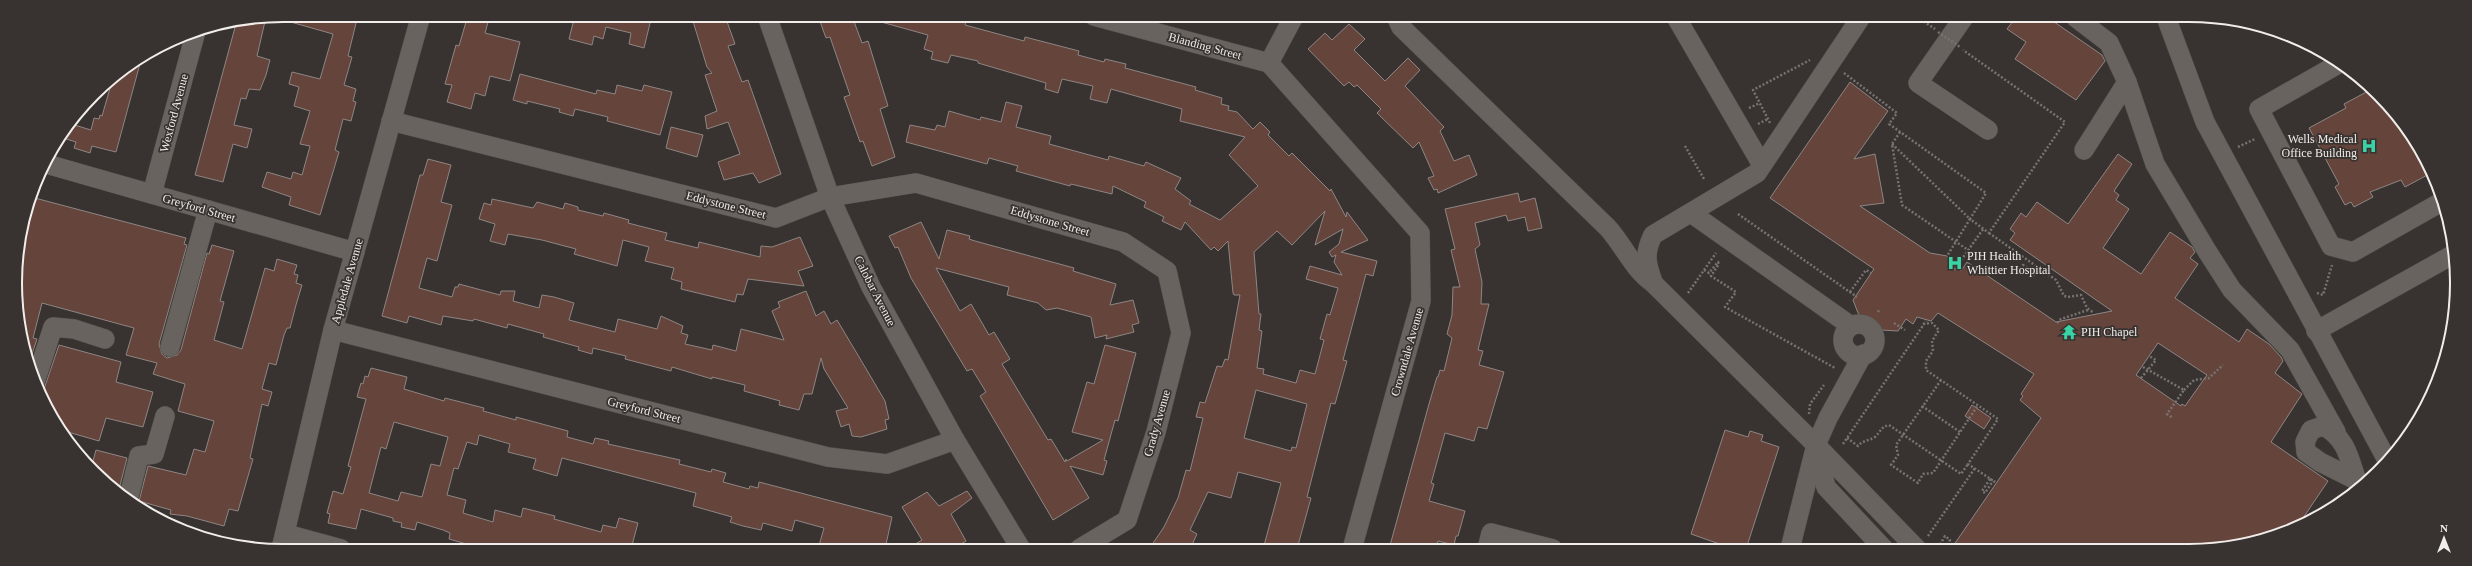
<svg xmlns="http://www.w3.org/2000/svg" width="2472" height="566" font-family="'Times New Roman',serif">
	<rect width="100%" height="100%" fill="#383330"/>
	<g fill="#65443b" stroke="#8d8684" fill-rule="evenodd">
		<path d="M280,15H358L348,56L352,57L344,85L356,89L353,101L356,102L351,121L343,119L335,150L339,152L320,215L289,205L291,197L262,187L267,172L291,179L293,172L302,175L310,146L300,144L310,111L294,106L299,87L289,84L292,72L320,79L333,34L280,19Z"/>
		<path d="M468,15H490L485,33L520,42L510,81L490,76L485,96L475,93L471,109L447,102L452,85L445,84L456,45L459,46Z"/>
		<path d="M575,15H652L644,48L629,44L631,33L606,27L603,39L594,36L592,45L569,39Z"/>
		<path d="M699,16H725L735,44L728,46L742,82L748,80L781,174L759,183L753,173L724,180L718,162L740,154L728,122L707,129L705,116L717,111L705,75L712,73L707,67L692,18Z"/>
		<path d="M818,16H852L862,43L868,41L888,106L880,109L895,157L872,166L863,141L860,142L844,97L850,95L830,37L826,38Z"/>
		<path d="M874,16H947L966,21L965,25L1024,41L1025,37L1079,51L1078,55L1104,62L1105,59L1126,64L1125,68L1196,87L1195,90L1222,98L1221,104L1229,106L1228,110L1237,112L1253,129L1260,122L1270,132L1268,135L1289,156L1292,153L1330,191L1331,189L1346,217L1347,212L1368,240L1341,252L1377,261L1373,276L1366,274L1343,360L1347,361L1335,404L1331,403L1307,497L1311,498L1297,549H1263L1281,483L1238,472L1231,498L1208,492L1190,530L1197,534L1190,549H1149L1164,527L1178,498L1186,470L1190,471L1203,418L1196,417L1200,402L1205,403L1217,366L1222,367L1225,359L1228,360L1240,295H1234L1233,293L1228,241L1218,251L1214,247L1211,250L1185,222L1181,230L1162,221L1164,217L1144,207L1146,202L1113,186L1112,194L1071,184L1070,186L1016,171L1018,166L989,158L987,164L906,142L910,125L935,130L937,125L945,127L949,111L980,120L981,117L1001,122L1006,102L1022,106L1016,127L1051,136L1049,144L1108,160L1109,156L1144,166L1146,162L1181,178L1175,189L1191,201L1189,204L1220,220L1258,186L1229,155L1245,137L1180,121L1182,109L1111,89L1107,103L1090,99L1093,86L1062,79L1058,93L1045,89L1046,83L978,63V61L951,55L948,63L931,59L933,52L924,49L928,35L874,20ZM1325,211L1315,245L1343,229L1339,244L1329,252L1332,257L1336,255L1334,262L1342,275L1310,266L1306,279L1338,288L1330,315L1327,314L1320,339L1324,340L1315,374L1300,370L1296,383L1263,374L1264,369L1257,368L1262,331L1259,330L1261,314H1259L1254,252L1277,231L1292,245ZM1256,390L1307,404L1296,448L1292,447L1291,451L1244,438Z"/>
		<path d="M266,17L257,56L270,60L266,75L260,90L249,89L246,99L241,98L234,125L252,129L247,148L233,144L223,182L195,175L237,20Z"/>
		<path d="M2016,17H2047L2102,55L2105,61L2076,100L2015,59L2026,42L2007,29Z"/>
		<path d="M1349,24L1365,39L1354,50L1385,81L1408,58L1420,70L1405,86L1444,127L1440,131L1454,161L1469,155L1477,175L1438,193L1437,189L1434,190L1428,178L1434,176L1419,142L1413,148L1377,113L1381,109L1357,85L1354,87L1349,82L1344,86L1308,49L1325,33L1332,40Z"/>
		<path d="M141,60L116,152L92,146L90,153L74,148L76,142L60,137L68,123L91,130L94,118L99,119L100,115L102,116L113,78Z"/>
		<path d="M520,74L596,94L597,90L615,94L617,85L642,91L644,85L672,92L660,135L607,121L608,117L575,109L573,116L559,112L560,109L527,101V104L513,100Z"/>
		<path d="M1850,82L1888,111L1854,159L1875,154L1884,203L1860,206L1930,253L1947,256L1961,271L1967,262L2056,322L2112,311L2010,240L2015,233L2010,229L2021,213L2026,217L2037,202L2068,224L2118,154L2132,164L2114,191L2119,195L2116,200L2129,209L2103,248L2141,274L2170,232L2192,247L2195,252L2190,258L2198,264L2175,298L2239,342L2247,329L2269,344L2281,357L2283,361L2275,373L2302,394L2271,442L2328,481L2297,527L2224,549H1951L2041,418L2020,400L2023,396L2021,394L2034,374L1938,313L1931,321L1917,317L1913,324L1906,319L1898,331L1881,330L1868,324L1858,313L1853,300L1874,269L1770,198ZM2158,343L2207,375L2185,406L2182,404L2181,406L2136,375Z"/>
		<path d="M2372,89L2402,120L2429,165L2428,166L2431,173L2405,187L2401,180L2370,192L2373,197L2354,207L2351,202L2345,205L2335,187L2339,184L2309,128L2346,108L2344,104Z"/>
		<path d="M671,127L703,135L697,157L666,148Z"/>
		<path d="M428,159L451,165L441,202L452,205L437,261L427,258L419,288L452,297L455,287H458L459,284L500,295L501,291H515L513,301L539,308L542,295L554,297L574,303L569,320L615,332L618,319L657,329L661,316L683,326L681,333L688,335L685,344L712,350L713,345L736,351L741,329L784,340L772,311L780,307L778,302L806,291L816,316L824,311L831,324L837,320L865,367L885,401L889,419L885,420L887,429L861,437L852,436L849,424L841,427L836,411L848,408L824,369L821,358L812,394H804L799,410L779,405L780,401L744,391L745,385L712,377V379L672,367L671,371L625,359L626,356L593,348L592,354L578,350L579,347L543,337L544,334L508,324L507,328L474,319L473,321L443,316L441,325L409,316L407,323L382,316L420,175H423Z"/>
		<path d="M1518,193L1520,202L1535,198L1542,228L1528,231L1525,217L1508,221L1506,215L1475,223L1480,245L1475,249L1482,282L1481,304H1489L1478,350L1483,351L1479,365L1504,372L1487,429L1478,427L1474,441L1445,433L1432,480L1431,483L1434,484L1429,501L1465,511L1458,536H1456L1454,545L1438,541L1436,549H1389L1429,404L1437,377H1438L1440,370L1444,371L1452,338L1447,334L1452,315L1453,287H1460L1451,250L1455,249L1445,209Z"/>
		<path d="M31,197L186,238L184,244L187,245L159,344L162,354L167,358L177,355L181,350L207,253L209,254L212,245L234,251L220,301L224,302L214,340L242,349L265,268L274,271L277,259L297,265L294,274L298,275L296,283L302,285L296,305L290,328H287L284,335L276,365L269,363L262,389L272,392L268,406L262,404L250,458L253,459L238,511L229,509L224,526L187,516L170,514L171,510L139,501L148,466L186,475L194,449L205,452L214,421L178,411L185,384L153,374L157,363L126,355L134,328L42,303L33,338L37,339L32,354L28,353L27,359L24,353L16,265L28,219L23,218L24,213Z"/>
		<path d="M492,199L533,208L537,202L563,209L565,203L578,207V210L603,216L604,213L629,220L628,223L667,233L665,240L698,248L699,242L760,257L761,246L772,247L800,237L813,266L798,271L804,286L748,279L743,295L737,294L735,302L681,289L682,282L671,279L674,268L645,261L649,247L623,240L617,266L574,254L576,249L542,240L508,234L505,245L490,241L495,224L479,219L484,203L491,205Z"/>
		<path d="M921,222L939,259L947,230L970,236L969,239L975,241L1074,268L1073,271L1116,284L1110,305L1133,300L1139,323L1132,325L1134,332L1106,339L1107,335L1095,338L1091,317L1057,308L1046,310L1038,303L1007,295L1009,287L936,268L960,311L971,304L989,335L994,332L1010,359L1002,364L1048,440L1051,439L1065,462L1066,459L1067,461L1103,440L1072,432L1087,382L1094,384L1105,345L1136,353L1118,421L1115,420L1104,460L1107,461L1103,475L1070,466L1089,498L1053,520L980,396L986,392L972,369L967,371L911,278L898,247L895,248L889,236Z"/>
		<path d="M59,345L121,362L116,382L153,392L143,427L106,418L99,441L61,430L41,398Z"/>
		<path d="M371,368L407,377L404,389L444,401L445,398L484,408L483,411L516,420V417L568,431L567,437L593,444L595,438L609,441L608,444L680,460L679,464L711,472L712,469L726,473L723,482L749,489L750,486L758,488L759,482L892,517L885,549H818L824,528L795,520L792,531L763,523L761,530L743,526L730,522L732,517L693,506L696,493L562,458L557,476L533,469L536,459L508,452L510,444L479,435L477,445L467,442L458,469L454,468L447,495L466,500L463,513L493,522L495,510L521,517L523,508L555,516L554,519L601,532L603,525L616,528L619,518L638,523L631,549H484L449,539L450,533L443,530L417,522L415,530L401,527L402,523L393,521V518L361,509L356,529L328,523L330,514L327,513L333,491L343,494L351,467L348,466L366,399L357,397L361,383L363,384L365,376L368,377ZM394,422L448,437L440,466L431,464L422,497L401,492L398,501L369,493L381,447L386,449Z"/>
		<path d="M1972,405L1991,418L1984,429L1965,416Z"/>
		<path d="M1725,430L1748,437L1750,431L1763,435L1761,441L1779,447L1746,549H1734L1691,534Z"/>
		<path d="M96,450L127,458L118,493L91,468Z"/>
		<path d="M967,491L972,498L951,514L966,541L961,544L964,549H907L922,540L902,507L927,492L939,506Z"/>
	</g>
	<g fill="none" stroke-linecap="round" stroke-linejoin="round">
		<g stroke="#55524f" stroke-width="20">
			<g id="minor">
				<path d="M767,16L830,197L871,287L955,440L1021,549"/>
				<path d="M1094,16L1269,63"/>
				<path d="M1396,16L1401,27L1608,228C1624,246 1633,269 1653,283L1816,445L1790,549"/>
				<path d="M1676,17L1762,165"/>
				<path d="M1964,17L1918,83L1988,130"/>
				<path d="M2075,17L2109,43L2127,82L2084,150"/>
				<path d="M2166,17L2205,122L2387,460"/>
				<path d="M1269,63L1420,233L1421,301L1352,549"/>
				<path d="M1269,63L1294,16"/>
				<path d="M2340,63L2259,109L2331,246L2353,252L2443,201"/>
				<path d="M2127,82L2155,164L2207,251L2232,290L2290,350L2336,432"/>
				<path d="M391,121L776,218L830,197L916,183L1123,242L1167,271L1181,333L1156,432L1127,520L1079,549"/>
				<path d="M43,163L355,252"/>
				<path d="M152,194L196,31"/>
				<path d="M1691,213L1851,326"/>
				<path d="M1653,282C1646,263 1644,253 1653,235L1757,173L1861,17"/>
				<circle cx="1859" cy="340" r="16"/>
				<path d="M333,330L828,457L887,464L955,440"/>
				<path d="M2316,331L2454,254"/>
				<path d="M170,347L208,210"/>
				<path d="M1863,354L1828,418L1816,445L1826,487L1884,549"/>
				<path d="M35,382L53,327L74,329L105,339"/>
				<path d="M1816,445L1917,549"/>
				<path d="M2356,480L2320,462L2306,452L2305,442L2311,430L2323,426C2348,438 2350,463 2359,487"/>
				<path d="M128,500L139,456L154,454L165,416"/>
				<path d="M286,534L341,549"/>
				<path d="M281,549L333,330L421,15"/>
				<path d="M1487,549L1491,533L1553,549"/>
			</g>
		</g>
		<g stroke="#777370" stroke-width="2.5" stroke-dasharray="2 2" stroke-linecap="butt">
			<path d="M1917,17L1935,29"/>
			<path d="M1844,73L1897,113L1889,124L1986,193L1970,219L1989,233L2065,122L1963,50"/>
			<path d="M1749,108L1760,103"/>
			<path d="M1770,123L1753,90L1810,60"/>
			<path d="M1758,124L1768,119"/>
			<path d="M1900,132L1892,144L1902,205L1968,250"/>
			<path d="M1892,144L1970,219L1947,256"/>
			<path d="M1685,146L1704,179"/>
			<path d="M2238,147L2255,139"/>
			<path d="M1738,214L1857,297"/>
			<path d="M1989,233L2056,280L2064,296L2068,297L2081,295L2087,308L2094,313"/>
			<path d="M1704,270L1709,273L1718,262L1719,264L1711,276L1736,292L1725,307L1835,368"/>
			<path d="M1954,270L1984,228"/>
			<path d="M2031,270L2023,265L2021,268L2033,276L2038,267"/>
			<path d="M1850,292L1866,270L1871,273"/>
			<path d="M1688,293L1716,253"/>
			<path d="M2317,293L2323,295L2332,265"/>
			<path d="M1878,312L1879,310"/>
			<path d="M1894,323L1905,330"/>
			<path d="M2057,323L2061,319L2088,310"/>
			<path d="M1923,324L1932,323L1939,330L1932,341L1933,351L1926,361V370L1998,419L1968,464L1995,482"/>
			<path d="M2143,367L2184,390L2167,414L2173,418"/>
			<path d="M2141,378L2156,360L2149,356"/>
			<path d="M1941,380L1896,445L1898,455L1891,465L1918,483L1923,474L1933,473L1978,405"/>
			<path d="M2184,390L2194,380L2209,378L2223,365"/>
			<path d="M1922,406L1960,432"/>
			<path d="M1809,414L1810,404L1824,385"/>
			<path d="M1847,438L1858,446C1863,440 1869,441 1875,437C1881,431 1881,427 1889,425L1961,474L1968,464"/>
			<path d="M1843,444L1926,321"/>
			<path d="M1990,479L1982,491L1985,493L1993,481"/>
			<path d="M1928,536L1975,468"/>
			<path d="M1938,548L1945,536L1950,540L1944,549"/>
		</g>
		<use href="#minor" stroke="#68635f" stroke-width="19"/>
		<g stroke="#777370" stroke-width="2.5" stroke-dasharray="2 2" stroke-linecap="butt">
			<path d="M1938,32L1960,47"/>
			<path d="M1990,479L1995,482"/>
		</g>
	</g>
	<defs>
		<g id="hospital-bare" transform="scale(1.2)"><path d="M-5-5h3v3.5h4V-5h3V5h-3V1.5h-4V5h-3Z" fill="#39d4a5" stroke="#383330" stroke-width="2.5" paint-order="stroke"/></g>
		<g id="temple-bare" transform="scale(1.2)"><path d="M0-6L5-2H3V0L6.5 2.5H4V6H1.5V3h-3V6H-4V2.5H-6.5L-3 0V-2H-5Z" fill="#39d4a5" stroke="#383330" stroke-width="2.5" paint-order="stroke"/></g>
	</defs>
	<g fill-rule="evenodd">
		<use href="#hospital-bare" x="2369" y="146"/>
		<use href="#hospital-bare" x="1955" y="263"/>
		<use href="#temple-bare" x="2069" y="332"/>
	</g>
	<g text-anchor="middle" stroke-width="3.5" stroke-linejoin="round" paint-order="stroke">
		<g font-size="12" fill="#f0edeb" stroke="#383330">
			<text transform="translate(1205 46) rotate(15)" y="4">Blanding Street</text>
			<text transform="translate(174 113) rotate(-75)" y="4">Wexford Avenue</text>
			<text transform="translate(726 205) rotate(14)" y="4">Eddystone Street</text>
			<text transform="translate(199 208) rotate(16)" y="4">Greyford Street</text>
			<text transform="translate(1050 221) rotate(16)" y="4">Eddystone Street</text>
			<text transform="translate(347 281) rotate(-74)" y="4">Appledale Avenue</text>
			<text transform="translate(875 291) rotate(63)" y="4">Calobar Avenue</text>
			<text transform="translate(1407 352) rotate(-74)" y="4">Crowndale Avenue</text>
			<text transform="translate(644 410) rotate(14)" y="4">Greyford Street</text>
			<text transform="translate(1157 423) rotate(-74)" y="4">Grady Avenue</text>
		</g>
		<g font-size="12" fill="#f0edeb" stroke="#383330" text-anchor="start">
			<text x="2357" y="143" text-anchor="end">Wells Medical<tspan x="2357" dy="14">Office Building</tspan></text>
			<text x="1967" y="260">PIH Health<tspan x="1967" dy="14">Whittier Hospital</tspan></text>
			<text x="2081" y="336">PIH Chapel</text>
		</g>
	</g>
	<path d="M0 0H2472V566H0ZM283 22H2189A261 261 0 0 1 2450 283V283A261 261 0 0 1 2189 544H283A261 261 0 0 1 22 283V283A261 261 0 0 1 283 22Z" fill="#383330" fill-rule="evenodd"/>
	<path fill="none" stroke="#f0edeb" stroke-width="2" d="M283 22H2189A261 261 0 0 1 2450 283V283A261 261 0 0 1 2189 544H283A261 261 0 0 1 22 283V283A261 261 0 0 1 283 22Z"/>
	<g transform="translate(2444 538)" stroke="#383330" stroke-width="3" paint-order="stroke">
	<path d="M0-3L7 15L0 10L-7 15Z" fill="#f0edeb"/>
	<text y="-6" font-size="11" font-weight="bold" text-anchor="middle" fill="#f0edeb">N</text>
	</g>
</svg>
